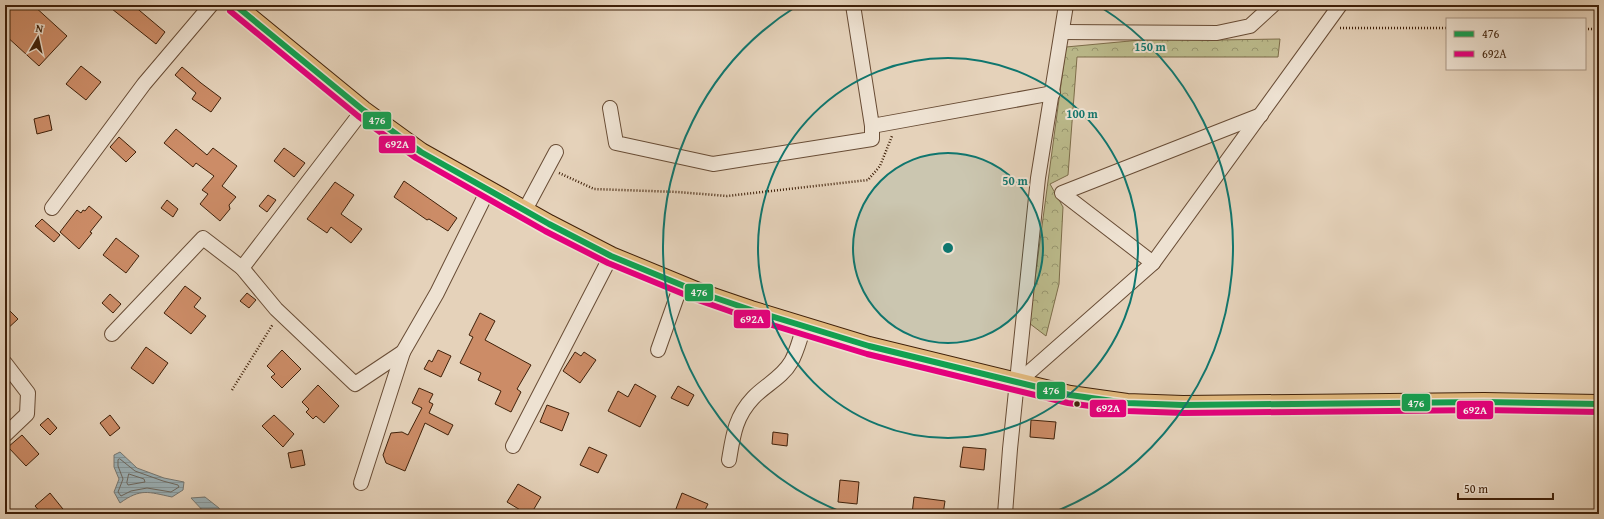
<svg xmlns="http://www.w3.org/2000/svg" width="1604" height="519" font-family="'Gentium Book Plus',serif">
	<defs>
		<pattern id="forest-crowns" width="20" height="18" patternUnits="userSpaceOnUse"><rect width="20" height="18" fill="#bbba8b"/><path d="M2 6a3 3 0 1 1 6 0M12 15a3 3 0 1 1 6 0" fill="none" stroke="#999770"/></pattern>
		<pattern id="water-rules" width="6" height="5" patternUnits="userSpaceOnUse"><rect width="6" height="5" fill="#9cb4bb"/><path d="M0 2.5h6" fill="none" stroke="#879a9f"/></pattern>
	</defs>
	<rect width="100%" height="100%" fill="#e5d2ba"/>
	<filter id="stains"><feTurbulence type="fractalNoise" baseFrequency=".005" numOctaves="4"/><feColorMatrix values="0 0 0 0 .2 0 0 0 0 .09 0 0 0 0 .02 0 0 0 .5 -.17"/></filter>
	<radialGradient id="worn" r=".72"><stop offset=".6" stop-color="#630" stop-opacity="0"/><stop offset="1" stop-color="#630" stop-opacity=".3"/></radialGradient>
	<path fill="url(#forest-crowns)" stroke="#7d6d4a" d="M1194,35L1217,40L1280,39L1278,57H1077L1068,175L1050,184L1063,207L1059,284L1046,336L1029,323L1066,47Z"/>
	<g fill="url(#water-rules)" stroke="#777974">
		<path d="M120,452L137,468L164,478L184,482L183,490L172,497C148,492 141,488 120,503L114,492L119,479L114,467V455Z"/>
		<path d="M205,497L219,508L222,514H206L191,498Z"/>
	</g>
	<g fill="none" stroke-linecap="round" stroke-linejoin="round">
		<g stroke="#6e6a62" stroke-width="1">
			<path d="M120,459L135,471L163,481L178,485L179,487L171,492L147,488L131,491L121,496L118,492L123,479L118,466V460Z"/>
			<path d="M129,474L144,479L145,482L128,485L127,483Z"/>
		</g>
	</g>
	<g fill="#cc8c67" stroke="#3f2009">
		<path d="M5,5H33L67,36L39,66L5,35Z"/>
		<path d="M107,5H133L165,32L156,44Z"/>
		<path d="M81,66L101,82L86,100L66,84Z"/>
		<path d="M182,67L201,83L221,98L211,112L192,99L196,93L175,75Z"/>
		<path d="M49,115L52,130L37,134L34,119Z"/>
		<path d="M176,129L207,155L213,148L237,166L222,186L236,197L229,205L230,209L220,221L200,204L208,194L202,190L214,176L196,163L193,167L164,143Z"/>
		<path d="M119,137L136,152L126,162L110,147Z"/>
		<path d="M284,148L305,163L294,177L274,161Z"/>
		<path d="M404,181L457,218L448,231L429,219L427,220L394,197Z"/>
		<path d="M335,182L354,195L341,214L362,229L351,243L331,227L327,233L307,219Z"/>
		<path d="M268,195L276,200L267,212L259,206Z"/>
		<path d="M167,200L178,209L173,217L161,208Z"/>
		<path d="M89,206L102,217L90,232L92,233L79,249L60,232L77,210L81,213L83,210L85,211Z"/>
		<path d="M42,219L60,235L54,242L35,226Z"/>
		<path d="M116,238L139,256L126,273L103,255Z"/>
		<path d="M185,286L201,298L194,307L206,316L191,334L164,313Z"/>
		<path d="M247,293L256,300L249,308L240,301Z"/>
		<path d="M110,294L121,304L113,313L102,303Z"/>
		<path d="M5,306L18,319L5,331Z"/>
		<path d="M480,313L495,321L485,340L531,365L517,389L521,392L511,412L495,404L501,391L478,380L481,373L460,363L473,337L469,335Z"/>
		<path d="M146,347L168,363L153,384L131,368Z"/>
		<path d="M282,350L301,369L282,388L271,377L275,374L267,366Z"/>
		<path d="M438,350L451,356L441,377L424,369L429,360L432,362Z"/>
		<path d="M575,352L581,356L584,352L596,360L580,383L563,371Z"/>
		<path d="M635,384L656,396L640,427L608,411L618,391L628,397Z"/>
		<path d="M318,385L339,406L324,423L316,416L313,419L306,412L309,409L302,402Z"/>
		<path d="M678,386L694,395L688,406L671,398Z"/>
		<path d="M419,388L433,394L429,402L433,404L429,413L453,425L448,435L425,423L405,471L386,463L383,455L391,433L402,432L408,435L422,408L412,403Z"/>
		<path d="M547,405L569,413L562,431L540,422Z"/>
		<path d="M110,415L120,428L110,436L100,423Z"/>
		<path d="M274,415L294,434L283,447L262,426Z"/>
		<path d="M48,418L57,428L50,435L40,425Z"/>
		<path d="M1031,420L1056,422L1054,439L1030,437Z"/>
		<path d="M773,432L788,434L787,446L772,444Z"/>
		<path d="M22,435L39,454L26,466L8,447Z"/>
		<path d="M589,447L607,455L598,473L580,465Z"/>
		<path d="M963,447L986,449L984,470L960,467Z"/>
		<path d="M302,450L305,465L291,468L288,453Z"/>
		<path d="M840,480L859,482L857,504L838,502Z"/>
		<path d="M518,484L541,497L531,514H527L507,502Z"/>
		<path d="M50,493L67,514H42L35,506Z"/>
		<path d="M682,493L708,504L703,514H674Z"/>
		<path d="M914,497L945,501L943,514H912Z"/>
	</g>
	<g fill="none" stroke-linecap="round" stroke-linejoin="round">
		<g stroke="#684c35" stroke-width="16">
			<g id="minor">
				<path d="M853,5L872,126L1053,93"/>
				<path d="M1062,32L1217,33L1250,26L1273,5"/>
				<path d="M610,108L616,143L713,164L872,139V126"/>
				<path d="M52,208L144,84L211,5"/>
				<path d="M525,210L556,152"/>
				<path d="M1153,263L1062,193L1261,115"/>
				<path d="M242,268L276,309L355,384L403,352L437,293L488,190"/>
				<path d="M112,334L203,238L242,268L363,110"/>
				<path d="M658,350L681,285"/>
				<path d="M5,363L28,393L27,414L5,435"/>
				<path d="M1017,383L1153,263L1340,5"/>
				<path d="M513,446L611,256"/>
				<path d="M729,460C733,436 735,417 753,398C765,385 782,378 791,362C797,352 800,338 804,327"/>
				<path d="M361,483L403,352"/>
				<path d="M1005,514L1010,449L1038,178L1066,5"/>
			</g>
		</g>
		<g stroke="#3f2009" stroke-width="20">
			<path id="major" d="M235,5L363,110L421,152L549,224L611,256L701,293L751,310L869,346L1070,395L1127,403L1183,405L1484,402L1599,404"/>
		</g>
		<g stroke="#3f2009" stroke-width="2.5" stroke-dasharray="1 2" stroke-linecap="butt">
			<path d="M1340,28H1447"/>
			<path d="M1585,29H1599"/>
			<path d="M559,173L594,189L677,192L727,196L868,180L880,166L892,136"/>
			<path d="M232,390L273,324"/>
		</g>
		<use href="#minor" stroke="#eee2d2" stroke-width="14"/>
		<use href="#major" stroke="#e2b97d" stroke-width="18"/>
		<g stroke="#eee2d2" stroke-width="9">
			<path id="bus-1" d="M235,5L363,110L421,152L549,224L611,256L701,293L751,310L869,346L1070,395L1127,403L1183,405L1484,402L1599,404"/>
		</g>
		<g stroke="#eee2d2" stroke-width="9">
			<path id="bus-2" d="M230,11L358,116L416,158L545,231L608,263L698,300L749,318L867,354L1068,403L1127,411L1183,413L1484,410L1599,412"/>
		</g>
		<use href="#bus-1" stroke="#12a151" stroke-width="6"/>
		<use href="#bus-2" stroke="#e5007d" stroke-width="6"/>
	</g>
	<circle cx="948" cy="248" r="95" fill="#0f766e" fill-opacity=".12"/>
	<g fill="none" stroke="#0f766e" stroke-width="2">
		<circle cx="948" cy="248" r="95"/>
		<circle cx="948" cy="248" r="190"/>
		<path d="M844 513A285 285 0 0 1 797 6M1099 6A285 285 0 0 1 1052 513"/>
	</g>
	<circle fill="#3f2009" stroke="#eee2d2" stroke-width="1.5" cx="1077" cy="404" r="3.5"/>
	<circle cx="948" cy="248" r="6" fill="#0f766e" stroke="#eee2d2" stroke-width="2"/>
	<g font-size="12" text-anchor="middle" font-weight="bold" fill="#0f766e" stroke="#eee2d2" stroke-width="4" stroke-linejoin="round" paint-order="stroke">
		<text x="1150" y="51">150 m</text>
		<text x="1082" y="118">100 m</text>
		<text x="1015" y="185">50 m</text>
	</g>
	<g stroke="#eee2d2" stroke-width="1.5">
		<rect x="362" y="111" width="30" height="19" rx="4" fill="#12a151"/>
		<rect x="378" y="135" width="38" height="19" rx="4" fill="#e5007d"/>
		<rect x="684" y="283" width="30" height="19" rx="4" fill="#12a151"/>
		<rect x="733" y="309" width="38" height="20" rx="4" fill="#e5007d"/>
		<rect x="1036" y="381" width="30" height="19" rx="4" fill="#12a151"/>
		<rect x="1401" y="393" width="30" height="19" rx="4" fill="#12a151"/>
		<rect x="1089" y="399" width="38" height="19" rx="4" fill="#e5007d"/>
		<rect x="1456" y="400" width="38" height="20" rx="4" fill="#e5007d"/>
	</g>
	<g font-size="11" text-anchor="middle" font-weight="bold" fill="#fff">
		<text x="377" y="124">476</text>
		<text x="397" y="148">692А</text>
		<text x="699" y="296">476</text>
		<text x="752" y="323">692А</text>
		<text x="1051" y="394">476</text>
		<text x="1416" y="407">476</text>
		<text x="1108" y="412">692А</text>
		<text x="1475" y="414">692А</text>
	</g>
	<rect width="1604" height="519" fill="none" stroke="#e5d2ba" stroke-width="20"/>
	<rect x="6" y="6" width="1592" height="507" fill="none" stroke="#3f2009" stroke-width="2"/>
	<rect x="10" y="10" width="1584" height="499" fill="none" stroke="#3f2009"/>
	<rect x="1446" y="18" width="140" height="52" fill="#eee2d2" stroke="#a89482"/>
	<rect x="1454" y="31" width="20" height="6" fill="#12a151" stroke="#a89482"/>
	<text x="1482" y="38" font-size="12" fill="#3f2009">476</text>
	<rect x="1454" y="51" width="20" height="6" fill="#e5007d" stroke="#a89482"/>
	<text x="1482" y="58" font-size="12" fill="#3f2009">692А</text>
	<g transform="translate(38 38) rotate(9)" stroke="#eee2d2" stroke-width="3" paint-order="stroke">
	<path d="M0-3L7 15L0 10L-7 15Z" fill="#3f2009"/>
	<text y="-6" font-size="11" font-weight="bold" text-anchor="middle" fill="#3f2009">N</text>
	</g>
	<path d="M1458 493v6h95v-6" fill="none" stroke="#3f2009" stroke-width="2"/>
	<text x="1464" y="493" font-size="12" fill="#3f2009" stroke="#eee2d2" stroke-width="3" paint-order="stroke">50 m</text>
	<rect width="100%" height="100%" filter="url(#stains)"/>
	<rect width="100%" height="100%" fill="url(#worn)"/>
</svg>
